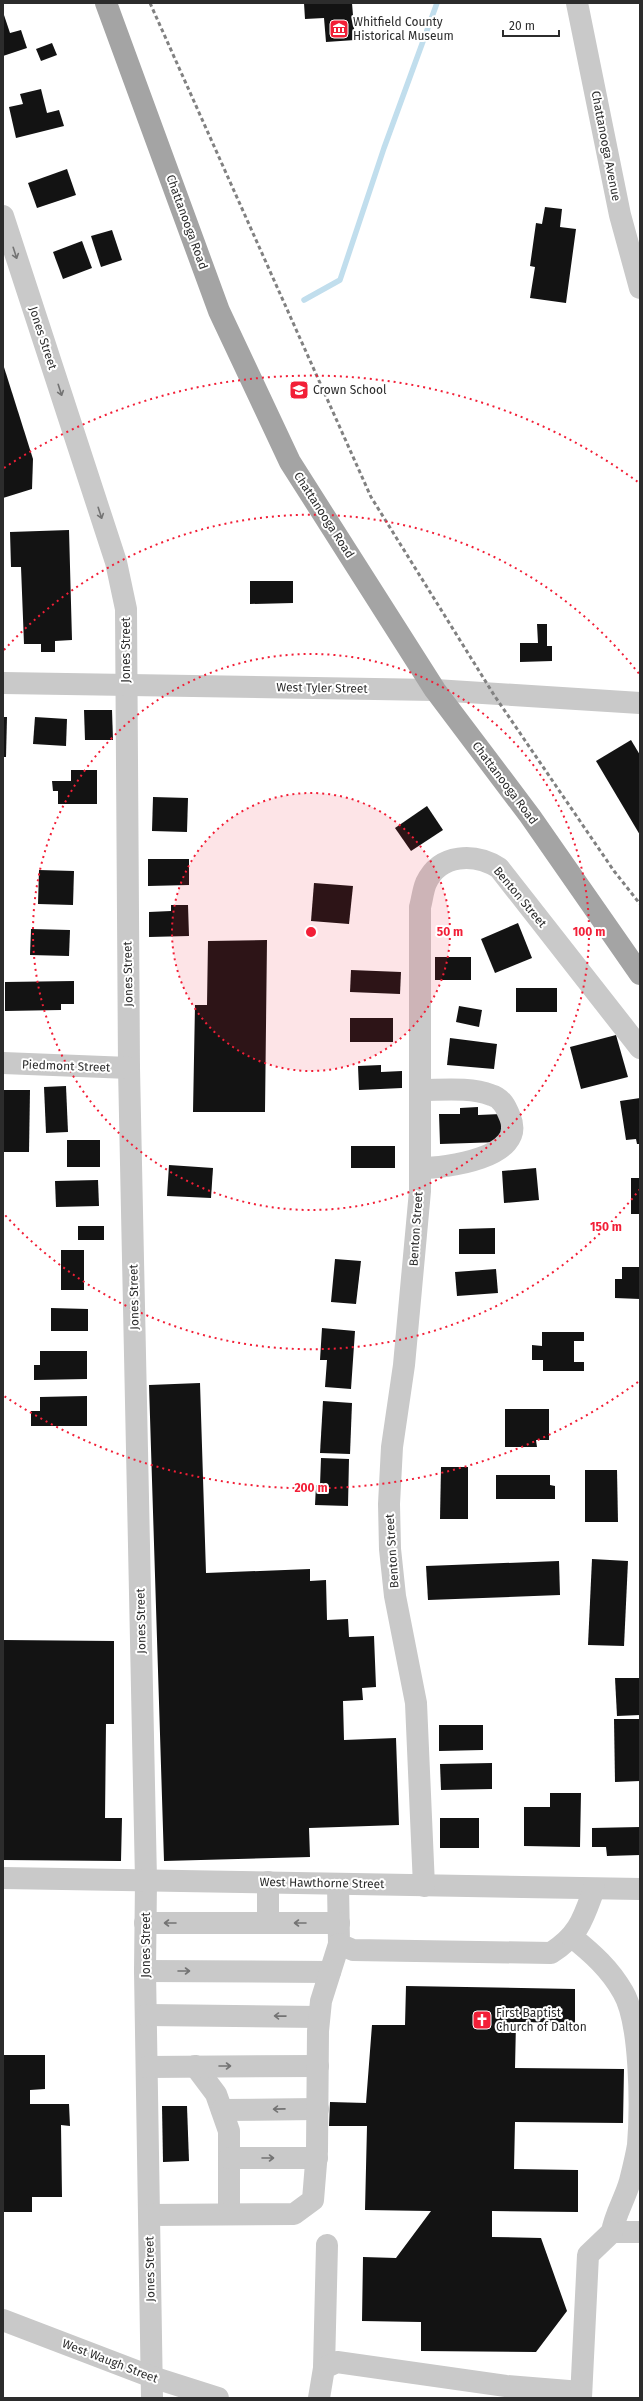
<svg xmlns="http://www.w3.org/2000/svg" width="643" height="2401" font-family="'Fira Sans',sans-serif">
	<rect width="100%" height="100%" fill="#fff"/>
	<g fill="none" stroke-linecap="round" stroke-linejoin="round">
		<path stroke="#c1deed" stroke-width="5.5" d="M304,300L340,280L384,148L437,3"/>
	</g>
	<g fill="#131313">
		<path d="M304,3H352L355,40L326,42L324,18L305,19Z"/>
		<path d="M3,12L10,33L21,30L27,48L3,56Z"/>
		<path d="M52,43L57,55L41,61L36,49Z"/>
		<path d="M41,89L47,113L59,110L64,126L16,138L9,107L23,104L20,94Z"/>
		<path d="M67,169L76,195L37,208L28,183Z"/>
		<path d="M545,207L562,209L560,227L576,229L566,303L530,298L535,267L530,266L536,223L542,224Z"/>
		<path d="M112,230L122,260L101,267L91,236Z"/>
		<path d="M82,241L92,268L63,279L53,252Z"/>
		<path d="M3,364L33,459L32,489L3,498Z"/>
		<path d="M69,530L72,640L55,641V652H41V644H24L21,567H11L10,532Z"/>
		<path d="M250,581H293V603L250,604Z"/>
		<path d="M537,624H547V646H552V661L520,662V643H538Z"/>
		<path d="M84,710H112L113,740H85Z"/>
		<path d="M3,717H7L6,757H3Z"/>
		<path d="M35,717L67,719L66,746L33,744Z"/>
		<path d="M631,740L640,755V835L596,761Z"/>
		<path d="M71,770H97V804H58V791H53L52,781H71Z"/>
		<path d="M153,797L188,798L187,832L152,831Z"/>
		<path d="M427,806L443,830L411,851L395,828Z"/>
		<path d="M148,859H189V885L148,886Z"/>
		<path d="M39,870L74,871L73,905L38,904Z"/>
		<path d="M314,883L353,886L349,924L311,921Z"/>
		<path d="M171,905H188L189,936L149,937V912L171,911Z"/>
		<path d="M518,923L532,958L495,973L481,939Z"/>
		<path d="M31,929L70,930L69,956L30,955Z"/>
		<path d="M267,940L265,1112H193L195,1005H207L208,941Z"/>
		<rect x="435" y="957" width="36" height="23"/>
		<path d="M351,970L401,972L400,994L350,992Z"/>
		<path d="M74,981V1004H61V1010L5,1011V982Z"/>
		<rect x="516" y="988" width="41" height="24"/>
		<path d="M459,1006L482,1010L479,1027L456,1022Z"/>
		<rect x="350" y="1018" width="43" height="24"/>
		<path d="M616,1035L628,1077L581,1089L570,1047Z"/>
		<path d="M450,1038L497,1044L494,1069L447,1065Z"/>
		<path d="M381,1065V1072L402,1071V1088L359,1090L358,1066Z"/>
		<path d="M66,1086L68,1132L46,1133L44,1087Z"/>
		<path d="M3,1090H30L29,1152H3Z"/>
		<path d="M640,1098V1144H637L636,1139L626,1140L620,1101Z"/>
		<path d="M478,1107V1115L501,1114V1142L440,1144L439,1114H460V1108Z"/>
		<rect x="67" y="1140" width="33" height="27"/>
		<rect x="351" y="1146" width="44" height="22"/>
		<path d="M169,1165L213,1168L211,1198L167,1196Z"/>
		<path d="M536,1168L539,1200L504,1203L502,1171Z"/>
		<rect x="631" y="1178" width="9" height="36"/>
		<path d="M98,1180L99,1206L56,1207L55,1181Z"/>
		<rect x="78" y="1226" width="26" height="14"/>
		<path d="M495,1228V1254H459V1229Z"/>
		<rect x="61" y="1250" width="23" height="40"/>
		<path d="M335,1259L361,1261L356,1304L331,1302Z"/>
		<path d="M622,1267H640V1299L615,1298V1279H622Z"/>
		<path d="M496,1269L498,1293L457,1296L455,1272Z"/>
		<path d="M51,1308L88,1309V1331H51Z"/>
		<path d="M322,1328L355,1331L351,1389L325,1387L327,1360H320Z"/>
		<path d="M542,1332H584V1341H574V1362H584V1371H543V1360H532V1345L542,1346Z"/>
		<path d="M40,1351H87V1379L34,1380V1365H40Z"/>
		<path d="M200,1383L206,1573L310,1569V1581L326,1580L327,1620L348,1619L349,1637L374,1636L376,1687L362,1688L363,1700L343,1701L344,1740L396,1738L399,1825L309,1828L310,1857L164,1861L149,1385Z"/>
		<path d="M87,1396V1426H31V1411H40V1397Z"/>
		<path d="M323,1401L352,1403L350,1454L320,1453Z"/>
		<path d="M505,1409H549V1440H536L537,1447H505Z"/>
		<path d="M321,1458L349,1459L348,1506L315,1505L316,1485H320Z"/>
		<path d="M441,1467H468V1519H440Z"/>
		<path d="M585,1470H617L618,1522H585Z"/>
		<path d="M496,1475H550V1485L555,1486V1499H496Z"/>
		<path d="M592,1559L628,1561L624,1646L588,1645Z"/>
		<path d="M559,1561L560,1595L428,1600L426,1566Z"/>
		<path d="M3,1640L114,1641V1724H106L105,1818H122L121,1861L3,1860Z"/>
		<path d="M615,1678H640V1715L617,1716Z"/>
		<path d="M614,1719H640V1781L615,1782Z"/>
		<path d="M439,1725H483V1750L439,1751Z"/>
		<path d="M492,1763V1789L441,1790L440,1764Z"/>
		<path d="M550,1793H581L580,1847L524,1846V1807H550Z"/>
		<rect x="440" y="1818" width="39" height="30"/>
		<path d="M640,1827V1855L607,1856L606,1847H592V1828Z"/>
		<path d="M406,1986L575,1989V2023L516,2022L515,2068L624,2069L623,2123L515,2122L514,2169L578,2170V2212L492,2211V2237L541,2238L567,2311L536,2352L421,2351V2322L362,2321L363,2257L396,2258L431,2211L365,2210L367,2126H329L330,2102L366,2103L372,2025H405Z"/>
		<path d="M3,2055H45V2089L30,2090V2104H69L70,2126L61,2125L62,2197H32V2212H3Z"/>
		<path d="M162,2106H187L189,2161L163,2162Z"/>
	</g>
	<g fill="none" stroke-linecap="round" stroke-linejoin="round">
		<g stroke="#c9c9c9" stroke-width="22">
			<path d="M577,3L620,215L640,288"/>
			<path d="M3,216L116,562L126,609L129,1068L146,1880L145,1971L152,2398"/>
			<path d="M3,683L435,690L640,703"/>
			<path d="M3,1063L129,1068"/>
			<path d="M420,1168C445,1168 527,1158 510,1117C506,1107 502,1098 491,1095C470,1087 443,1090 421,1090"/>
			<path d="M3,1878L640,1889"/>
			<path d="M268,1882V1923"/>
			<path d="M338,1884L339,1944L353,1950L551,1953C579,1935 583,1919 594,1889"/>
			<path d="M424,1886L416,1703L395,1596L390,1549L389,1504L392,1447L404,1365L420,1191V907C422,900 423,890 426,883C440,853 475,853 499,868L640,1048"/>
			<path d="M145,1923H339"/>
			<path d="M572,1937C592,1953 610,1969 623,1992C641,2022 641,2109 638,2145C636,2157 633,2169 630,2181C625,2199 615,2214 612,2232H640"/>
			<path d="M145,1971L330,1972"/>
			<path d="M147,2015L319,2017"/>
			<path d="M195,2066L216,2094L229,2131V2213"/>
			<path d="M147,2067L318,2066"/>
			<path d="M222,2110L318,2109"/>
			<path d="M229,2158H317"/>
			<path d="M149,2215L294,2214L313,2200L317,2151L318,2031L321,2001L339,1944"/>
			<path d="M3,2320L152,2377L218,2398"/>
			<path d="M324,2368L327,2245"/>
			<path d="M319,2398L324,2368L337,2362L506,2386L581,2392"/>
			<path d="M581,2398L588,2255L612,2232"/>
		</g>
		<path stroke="#a4a4a4" stroke-width="22" d="M106,3L219,311L290,462L435,690L530,816L640,974"/>
		<path stroke="#818181" stroke-width="3" stroke-dasharray="4 3" stroke-linecap="butt" d="M150,3L371,497L494,695L614,871L640,904"/>
	</g>
	<defs><path id="oneway-shaft" d="M-6 0H5M1.5-3L5.5 0L1.5 3" fill="none" stroke-width="1.6" stroke-linecap="round" stroke-linejoin="round"/></defs>
	<g stroke="#737373">
		<use href="#oneway-shaft" transform="translate(15 253) rotate(72)"/>
		<use href="#oneway-shaft" transform="translate(60 390) rotate(72)"/>
		<use href="#oneway-shaft" transform="translate(100 513) rotate(72)"/>
		<use href="#oneway-shaft" transform="translate(170 1923) rotate(180)"/>
		<use href="#oneway-shaft" transform="translate(300 1923) rotate(-180)"/>
		<use href="#oneway-shaft" transform="translate(184 1971)"/>
		<use href="#oneway-shaft" transform="translate(280 2016) rotate(-179)"/>
		<use href="#oneway-shaft" transform="translate(225 2066)"/>
		<use href="#oneway-shaft" transform="translate(279 2109) rotate(179)"/>
		<use href="#oneway-shaft" transform="translate(268 2158)"/>
	</g>
	<circle cx="311" cy="932" r="139" fill="#f21f37" fill-opacity=".12"/>
	<g fill="none" stroke="#f21f37" stroke-width="2" stroke-dasharray="2 4">
		<circle cx="311" cy="932" r="139"/>
		<circle cx="311" cy="932" r="278"/>
		<path d="M640 1189A417 417 0 0 1 4 1214M4 650A417 417 0 0 1 640 675"/>
		<path d="M638 1382A556 556 0 0 1 4 1396M4 468A556 556 0 0 1 638 482"/>
	</g>
	<defs>
		<g id="museum-square" transform="scale(1)"><rect x="-9" y="-9" width="18" height="18" rx="4" fill="#f21f37" stroke="#fff"/><path d="M0-6L6-3V-2H-6V-3ZM-5-1h2V3h-2ZM-1-1h2V3h-2ZM3-1h2V3H3ZM-6 4H6V6H-6Z" fill="#fff"/></g>
		<g id="school-square" transform="scale(1)"><rect x="-9" y="-9" width="18" height="18" rx="4" fill="#f21f37" stroke="#fff"/><path d="M0-5L7-2L0 1L-7-2ZM-4 1L0 2.5L4 1V4Q0 6-4 4Z" fill="#fff"/></g>
		<g id="church-square" transform="scale(1)"><rect x="-9" y="-9" width="18" height="18" rx="4" fill="#f21f37" stroke="#fff"/><path d="M-1.2-6h2.4v3.5h3.3v2.4h-3.3V6h-2.4V-.1h-3.3v-2.4h3.3Z" fill="#fff"/></g>
	</defs>
	<g fill-rule="evenodd">
		<use href="#museum-square" x="339" y="29"/>
		<use href="#school-square" x="299" y="390"/>
		<use href="#church-square" x="482" y="2020"/>
	</g>
	<g text-anchor="middle" stroke-width="4" stroke-linejoin="round" paint-order="stroke">
		<g font-size="12" fill="#2c2c2c" stroke="#fff" text-anchor="start">
			<text x="353" y="26">Whitfield County<tspan x="353" dy="14">Historical Museum</tspan></text>
			<text x="313" y="394">Crown School</text>
			<text x="496" y="2017">First Baptist<tspan x="496" dy="14">Church of Dalton</tspan></text>
		</g>
		<g font-size="12" fill="#2c2c2c" stroke="#fff">
			<text transform="translate(606 146) rotate(79)" y="4">Chattanooga Avenue</text>
			<text transform="translate(187 222) rotate(70)" y="4">Chattanooga Road</text>
			<text transform="translate(43 338) rotate(72)" y="4">Jones Street</text>
			<text transform="translate(324 515) rotate(57)" y="4">Chattanooga Road</text>
			<text transform="translate(126 650) rotate(-90)" y="4">Jones Street</text>
			<text transform="translate(322 688) rotate(1)" y="4">West Tyler Street</text>
			<text transform="translate(505 783) rotate(53)" y="4">Chattanooga Road</text>
			<text transform="translate(520 897) rotate(50)" y="4">Benton Street</text>
			<text transform="translate(128 974) rotate(-91)" y="4">Jones Street</text>
			<text transform="translate(66 1066) rotate(2)" y="4">Piedmont Street</text>
			<text transform="translate(416 1229) rotate(-86)" y="4">Benton Street</text>
			<text transform="translate(134 1297) rotate(-91)" y="4">Jones Street</text>
			<text transform="translate(392 1551) rotate(-94)" y="4">Benton Street</text>
			<text transform="translate(141 1621) rotate(-91)" y="4">Jones Street</text>
			<text transform="translate(322 1883) rotate(1)" y="4">West Hawthorne Street</text>
			<text transform="translate(146 1945) rotate(-90)" y="4">Jones Street</text>
			<text transform="translate(150 2269) rotate(-91)" y="4">Jones Street</text>
			<text transform="translate(110 2361) rotate(21)" y="4">West Waugh Street</text>
		</g>
	</g>
	<circle cx="311" cy="932" r="6" fill="#f21f37" stroke="#fff" stroke-width="2"/>
	<g font-size="12" text-anchor="middle" font-weight="bold" fill="#f21f37" stroke="#fff" stroke-width="4" stroke-linejoin="round" paint-order="stroke">
		<text x="450" y="936">50 m</text>
		<text x="589" y="936">100 m</text>
		<text x="606" y="1231">150 m</text>
		<text x="311" y="1492">200 m</text>
	</g>
	<rect width="643" height="2401" fill="none" stroke="#2c2c2c" stroke-width="8"/>
	<path d="M503 30v6h56v-6" fill="none" stroke="#2c2c2c" stroke-width="2"/>
	<text x="509" y="30" font-size="12" fill="#2c2c2c" stroke="#ffffff" stroke-width="3" paint-order="stroke">20 m</text>
</svg>
